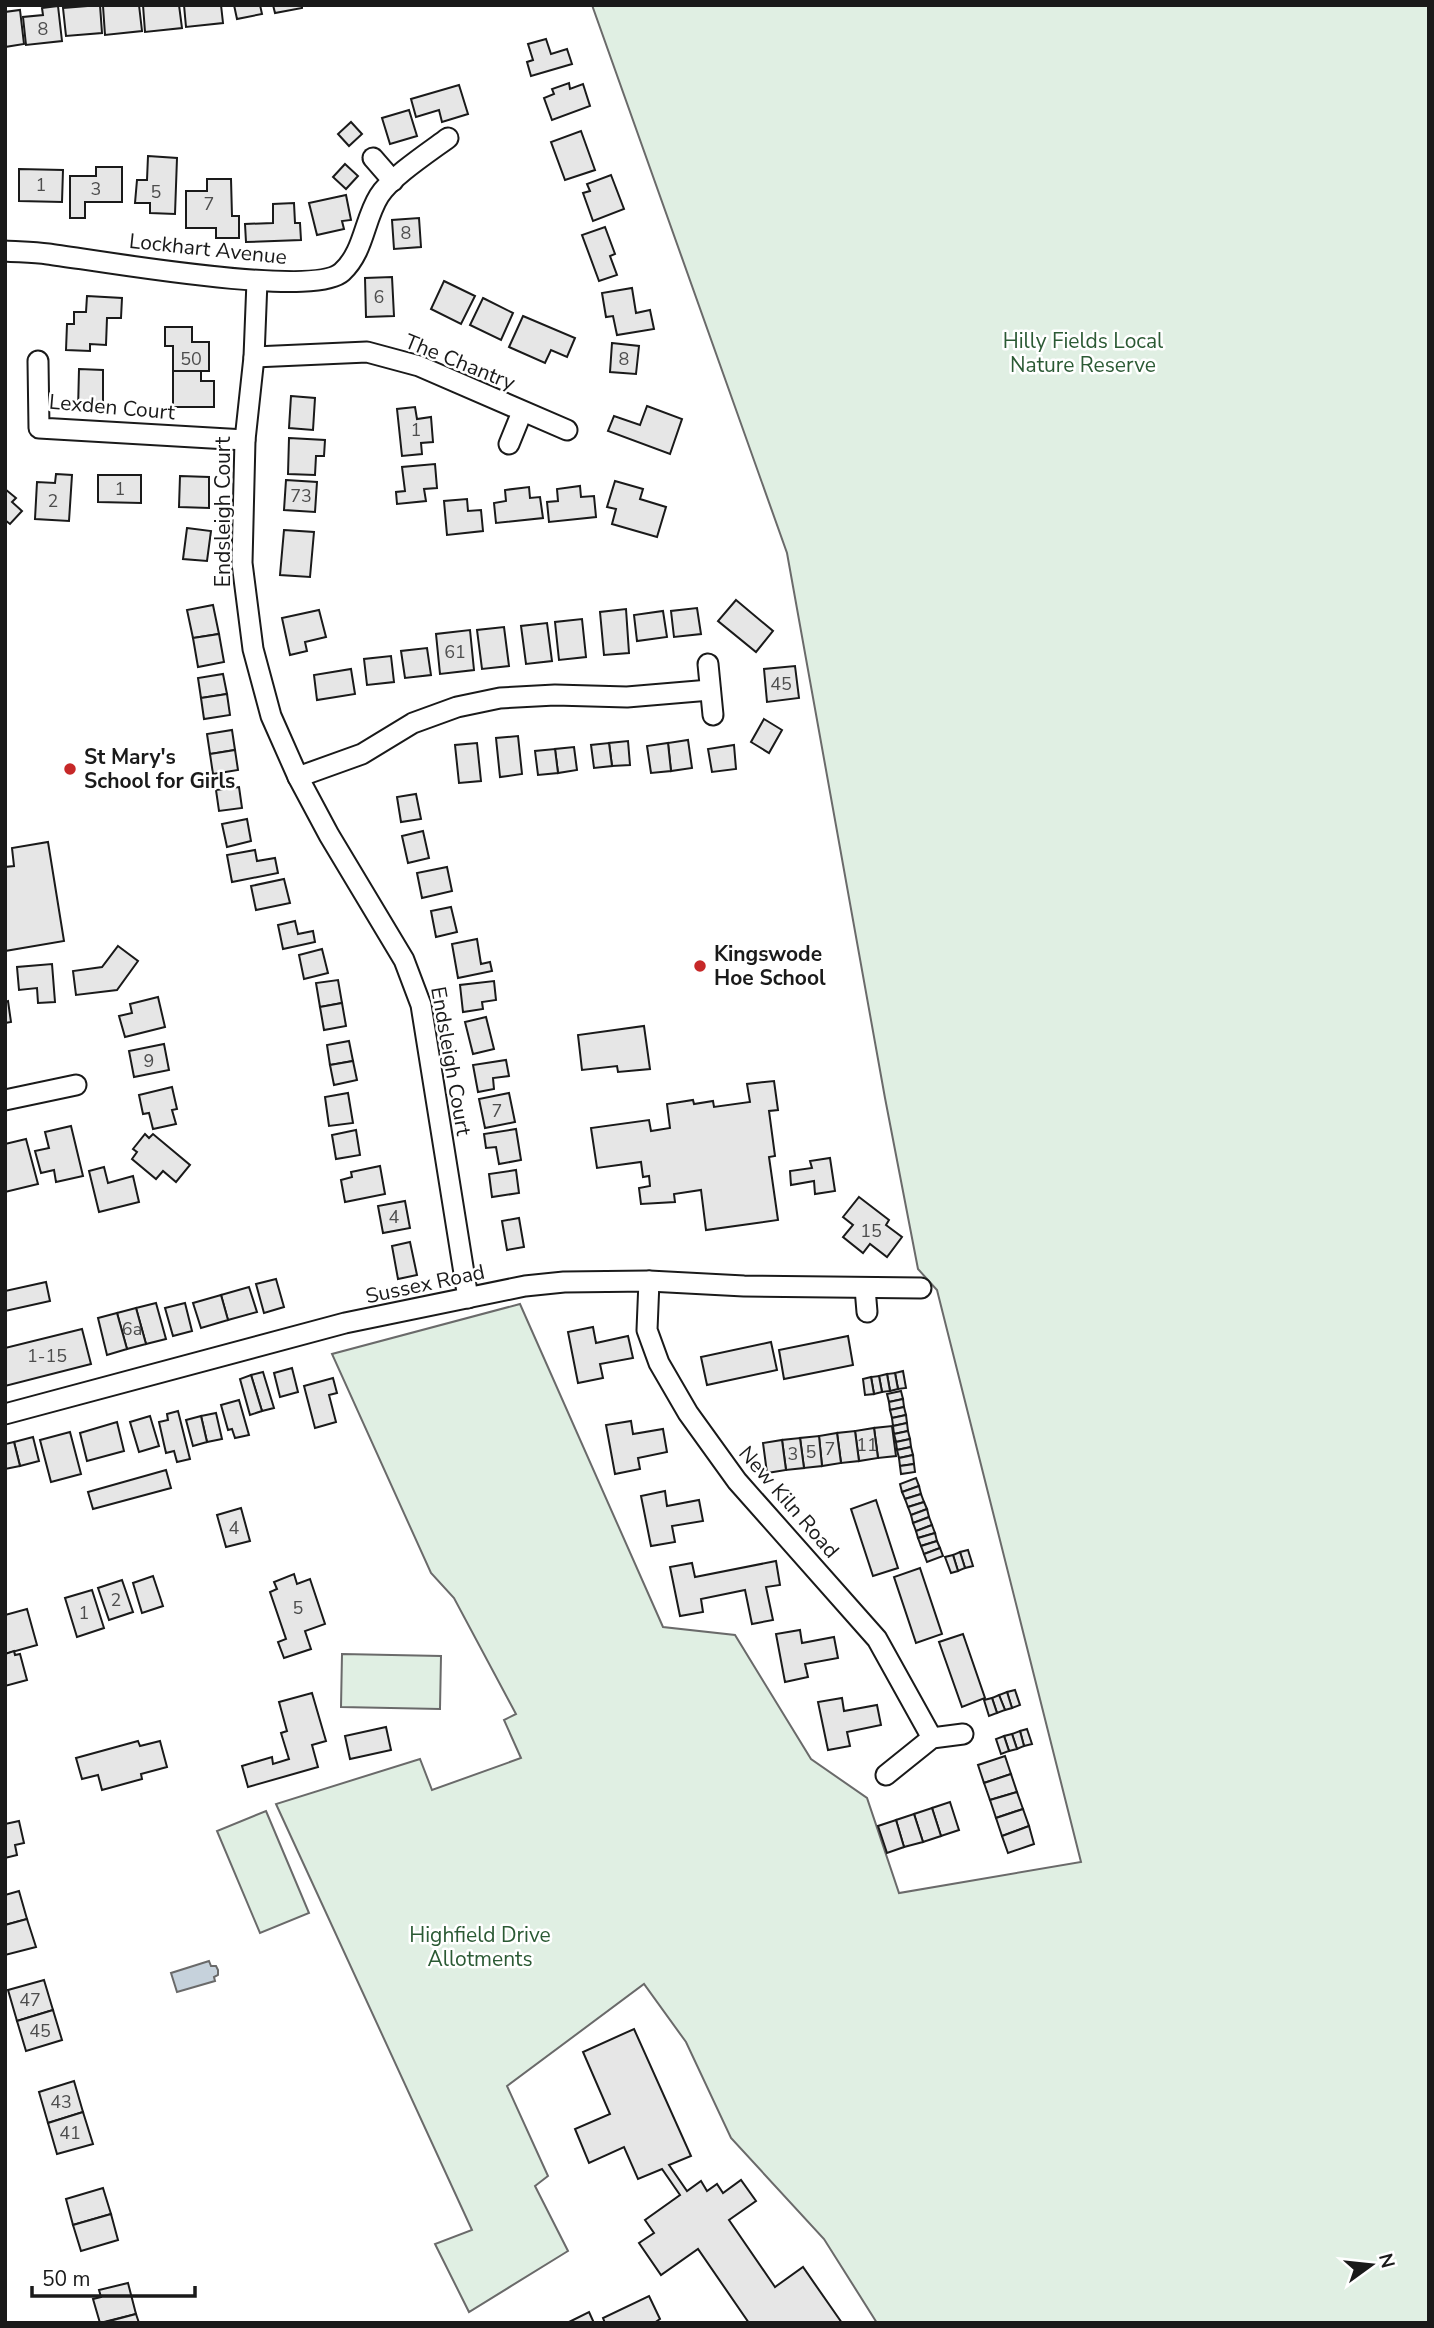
<svg xmlns="http://www.w3.org/2000/svg" width="1434" height="2328" font-family="'Nunito Sans',sans-serif">
	<rect width="100%" height="100%" fill="#fff"/>
	<g fill="#e0efe3" stroke="#6a6a6a" stroke-width="2">
		<path d="M592,5H1429V2323H877L824,2239L731,2138L686,2042L644,1984L507,2086L548,2176L535,2186L568,2251L469,2312L435,2244L472,2230L276,1804L420,1759L432,1790L521,1758L504,1720L516,1714L454,1598L431,1573L332,1354L520,1304L663,1627L735,1635L811,1759L867,1798L899,1893L1081,1862L937,1290L918,1269L885,1098L787,553Z"/>
		<path d="M342,1654L441,1656L440,1709L341,1707Z"/>
		<path d="M266,1811L309,1913L260,1933L217,1831Z"/>
	</g>
	<path fill="#c6d2dc" stroke="#6a6a6a" stroke-width="2" d="M209,1961L211,1966H216L218,1970V1975L214,1977L215,1981L177,1992L171,1973Z"/>
	<g fill="#e6e6e6" stroke="#1a1a1a" stroke-width="2">
		<path d="M100,5L102,33L66,36L63,8Z"/>
		<path d="M139,5L142,31L105,35L103,6Z"/>
		<path d="M143,5H179L182,28L145,32Z"/>
		<path d="M184,5H221L223,23L186,27Z"/>
		<path d="M234,5H260L262,14L237,19Z"/>
		<path d="M273,5H302V8L275,13Z"/>
		<path d="M58,6L62,41L26,45L23,17L43,15L42,8Z"/>
		<path d="M20,10L24,44L5,47V12Z"/>
		<path d="M546,39L551,54L567,49L572,64L531,76L527,62L533,60L528,44Z"/>
		<path d="M569,83L570,89L583,84L590,106L552,120L544,98L554,94L552,89Z"/>
		<path d="M459,85L468,114L442,122L439,110L416,117L411,99Z"/>
		<path d="M409,110L417,136L390,144L382,118Z"/>
		<path d="M351,122L362,134L349,146L338,134Z"/>
		<path d="M581,131L595,170L565,180L551,142Z"/>
		<path d="M148,156L177,158L175,214L150,213V203H135L137,180H147Z"/>
		<path d="M345,164L358,176L346,189L333,177Z"/>
		<path d="M96,167H122V202H85V218H70V176H96Z"/>
		<path d="M19,169L63,170L62,202L19,201Z"/>
		<path d="M611,175L624,209L593,221L583,193L590,191L587,184Z"/>
		<path d="M207,179H231L232,216H239V238H216V228H186V191H207Z"/>
		<path d="M346,195L351,220L342,221L344,229L317,235L309,203Z"/>
		<path d="M294,203L295,223H300L301,240L246,242L245,224L273,223V204Z"/>
		<path d="M419,218L421,247L394,249L392,220Z"/>
		<path d="M605,227L615,254L610,256L617,275L599,281L582,235Z"/>
		<path d="M392,277L394,316L366,317L365,278Z"/>
		<path d="M444,281L475,296L461,324L431,309Z"/>
		<path d="M632,288L636,313L650,310L654,329L617,335L613,316L606,317L602,293Z"/>
		<path d="M87,296L122,298L121,318H107L106,345L90,344V351L66,350L67,324H74V312H86Z"/>
		<path d="M483,298L513,313L501,340L470,325Z"/>
		<path d="M523,316L575,338L567,357L551,350L545,363L509,347Z"/>
		<path d="M165,327H192V342H209V371H173V346H165Z"/>
		<path d="M612,343L639,346L636,374L610,372Z"/>
		<path d="M79,369L103,370V411H78Z"/>
		<path d="M173,371H201V381H214V407H173Z"/>
		<path d="M291,396L315,398L313,430L289,428Z"/>
		<path d="M647,406L682,419L670,454L608,431L614,416L640,425Z"/>
		<path d="M415,407L417,419L431,417L433,442L421,443L422,454L402,456L397,409Z"/>
		<path d="M289,438L325,440L324,456H316L315,475L288,474Z"/>
		<path d="M435,464L437,488L424,489L426,501L397,504L396,492L405,491L402,467Z"/>
		<path d="M56,474L72,475L69,521L35,519L37,482L55,483Z"/>
		<path d="M98,475H141V503L98,502Z"/>
		<path d="M180,476L209,477V508L179,507Z"/>
		<path d="M286,480L317,482L315,512L284,510Z"/>
		<path d="M615,481L643,489L640,499L666,507L657,537L612,524L616,509L607,507Z"/>
		<path d="M580,486L581,497L594,496L596,517L549,522L547,502L558,501L557,489Z"/>
		<path d="M529,487L530,498L540,497L543,518L496,523L494,503L506,501L505,490Z"/>
		<path d="M5,489L16,498L12,502L22,511L10,524L5,520Z"/>
		<path d="M467,499L468,511L481,510L483,531L447,535L444,501Z"/>
		<path d="M187,528L211,531L207,561L183,559Z"/>
		<path d="M284,530L314,532L310,577L280,575Z"/>
		<path d="M736,600L773,631L756,652L718,621Z"/>
		<path d="M213,605L219,634L193,638L187,610Z"/>
		<path d="M697,608L701,634L674,637L671,611Z"/>
		<path d="M626,609L629,653L604,655L600,612Z"/>
		<path d="M319,610L326,637L305,642L307,651L290,655L282,618Z"/>
		<path d="M663,611L667,637L637,641L634,615Z"/>
		<path d="M582,619L586,657L559,660L555,622Z"/>
		<path d="M547,623L552,661L526,664L521,626Z"/>
		<path d="M504,627L509,666L482,669L477,630Z"/>
		<path d="M470,630L474,670L440,674L436,634Z"/>
		<path d="M219,634L224,662L198,667L193,638Z"/>
		<path d="M427,648L431,675L405,678L401,651Z"/>
		<path d="M391,656L394,682L367,685L364,659Z"/>
		<path d="M795,666L799,698L767,702L764,669Z"/>
		<path d="M351,669L355,694L317,700L314,675Z"/>
		<path d="M223,674L227,694L201,698L198,678Z"/>
		<path d="M227,694L230,715L204,719L201,698Z"/>
		<path d="M764,719L782,730L769,753L751,742Z"/>
		<path d="M232,730L235,750L210,754L207,734Z"/>
		<path d="M518,736L522,774L500,777L496,738Z"/>
		<path d="M688,740L692,768L671,771L668,743Z"/>
		<path d="M628,741L630,765L612,766L609,743Z"/>
		<path d="M477,743L481,781L459,783L455,745Z"/>
		<path d="M609,743L612,766L594,768L591,745Z"/>
		<path d="M668,743L671,771L651,773L647,746Z"/>
		<path d="M734,745L736,769L712,772L708,749Z"/>
		<path d="M574,747L577,770L558,773L555,749Z"/>
		<path d="M555,749L558,773L538,775L535,751Z"/>
		<path d="M235,750L238,770L213,774L210,754Z"/>
		<path d="M239,787L242,808L219,811L216,790Z"/>
		<path d="M416,794L421,819L401,822L397,797Z"/>
		<path d="M247,819L251,841L227,847L222,824Z"/>
		<path d="M423,831L429,858L408,863L402,836Z"/>
		<path d="M48,842L64,941L5,951V867L14,866L12,848Z"/>
		<path d="M255,850L257,861L275,858L278,873L232,882L227,855Z"/>
		<path d="M447,867L452,891L422,898L417,873Z"/>
		<path d="M284,879L290,903L256,910L251,886Z"/>
		<path d="M451,907L457,932L436,937L431,911Z"/>
		<path d="M295,921L298,934L313,931L315,942L283,949L278,925Z"/>
		<path d="M477,939L481,964L490,962L492,971L458,978L452,944Z"/>
		<path d="M118,946L138,961L117,990L76,995L73,971L102,967Z"/>
		<path d="M322,949L328,973L304,979L299,955Z"/>
		<path d="M52,964L55,1002L38,1003L37,988L19,990L17,967Z"/>
		<path d="M338,980L342,1003L320,1007L316,983Z"/>
		<path d="M494,981L496,1000L482,1002L483,1009L463,1012L460,985Z"/>
		<path d="M158,997L165,1027L125,1037L119,1016L132,1013L130,1004Z"/>
		<path d="M8,1001L11,1022L5,1023V1002Z"/>
		<path d="M342,1003L346,1026L324,1030L320,1007Z"/>
		<path d="M486,1017L494,1049L473,1054L465,1022Z"/>
		<path d="M644,1026L650,1069L618,1072L617,1066L582,1070L578,1035Z"/>
		<path d="M349,1041L353,1061L330,1065L327,1045Z"/>
		<path d="M164,1044L169,1070L134,1077L129,1051Z"/>
		<path d="M506,1060L509,1076L493,1078L494,1089L478,1092L473,1065Z"/>
		<path d="M353,1061L357,1080L334,1085L330,1065Z"/>
		<path d="M774,1081L778,1110L769,1111L775,1156L769,1157L778,1220L706,1230L701,1190L674,1194L675,1202L641,1204L639,1188L650,1186L649,1176L643,1177L641,1162L597,1168L591,1128L649,1120L651,1131L670,1128L667,1104L693,1100L694,1104L713,1101L714,1107L750,1102L747,1084Z"/>
		<path d="M172,1087L177,1109L172,1110L176,1124L153,1129L149,1113L143,1114L139,1095Z"/>
		<path d="M348,1093L353,1123L329,1126L325,1097Z"/>
		<path d="M509,1093L515,1122L485,1128L479,1099Z"/>
		<path d="M71,1126L83,1176L56,1182L54,1170L41,1173L35,1151L49,1148L45,1132Z"/>
		<path d="M516,1129L521,1160L499,1164L496,1147L486,1148L484,1134Z"/>
		<path d="M356,1130L360,1155L336,1159L332,1135Z"/>
		<path d="M145,1134L149,1138L153,1134L190,1165L176,1182L163,1171L156,1179L132,1159L137,1152L133,1149Z"/>
		<path d="M26,1139L38,1184L5,1192V1144Z"/>
		<path d="M830,1158L835,1191L815,1194L814,1181L791,1185L790,1171L812,1168L810,1161Z"/>
		<path d="M380,1166L385,1194L345,1202L341,1180L352,1177L351,1172Z"/>
		<path d="M104,1167L108,1183L133,1176L139,1202L99,1212L89,1171Z"/>
		<path d="M516,1170L519,1193L492,1197L489,1174Z"/>
		<path d="M859,1197L889,1220L886,1225L902,1237L887,1257L870,1244L863,1253L843,1237L853,1225L843,1217Z"/>
		<path d="M405,1201L410,1228L383,1233L378,1206Z"/>
		<path d="M519,1218L524,1247L507,1250L502,1221Z"/>
		<path d="M410,1242L417,1275L398,1279L392,1246Z"/>
		<path d="M276,1279L284,1307L264,1313L256,1284Z"/>
		<path d="M46,1282L50,1301L5,1311V1291Z"/>
		<path d="M249,1287L257,1312L228,1320L221,1295Z"/>
		<path d="M221,1295L228,1320L201,1328L193,1303Z"/>
		<path d="M156,1303L166,1339L146,1344L136,1308Z"/>
		<path d="M185,1303L192,1331L173,1336L165,1308Z"/>
		<path d="M136,1308L146,1344L127,1349L117,1313Z"/>
		<path d="M117,1313L127,1349L107,1355L98,1318Z"/>
		<path d="M593,1327L596,1343L628,1336L633,1358L600,1364L603,1378L578,1383L568,1332Z"/>
		<path d="M82,1329L91,1364L5,1386V1348Z"/>
		<path d="M848,1336L853,1365L784,1379L779,1350Z"/>
		<path d="M771,1342L777,1370L707,1385L701,1357Z"/>
		<path d="M292,1368L298,1392L280,1397L274,1373Z"/>
		<path d="M903,1371L906,1388L898,1389L895,1373Z"/>
		<path d="M263,1372L274,1408L262,1411L251,1375Z"/>
		<path d="M895,1373L898,1389L890,1391L887,1374Z"/>
		<path d="M887,1374L890,1391L882,1392L879,1376Z"/>
		<path d="M251,1375L262,1411L250,1415L240,1379Z"/>
		<path d="M879,1376L882,1392L874,1394L871,1377Z"/>
		<path d="M871,1377L874,1394L865,1395L863,1379Z"/>
		<path d="M333,1378L337,1393L329,1395L336,1422L315,1428L304,1386Z"/>
		<path d="M901,1391L903,1399L889,1402L887,1394Z"/>
		<path d="M903,1399L904,1407L890,1410L889,1402Z"/>
		<path d="M239,1400L249,1435L235,1438L232,1429L228,1430L221,1405Z"/>
		<path d="M904,1407L906,1415L892,1418L890,1410Z"/>
		<path d="M178,1411L190,1459L177,1462L174,1451L166,1453L159,1422L168,1420L167,1414Z"/>
		<path d="M216,1413L222,1439L207,1442L201,1416Z"/>
		<path d="M906,1415L907,1423L893,1426L892,1418Z"/>
		<path d="M150,1416L159,1446L139,1452L130,1422Z"/>
		<path d="M201,1416L207,1442L193,1446L186,1420Z"/>
		<path d="M631,1421L633,1434L663,1429L667,1452L638,1458L640,1469L615,1474L606,1425Z"/>
		<path d="M117,1422L124,1451L87,1461L80,1433Z"/>
		<path d="M907,1423L908,1431L894,1434L893,1426Z"/>
		<path d="M892,1426L896,1456L878,1458L874,1428Z"/>
		<path d="M874,1428L878,1458L859,1461L855,1431Z"/>
		<path d="M855,1431L859,1461L841,1463L837,1433Z"/>
		<path d="M908,1431L910,1439L896,1442L894,1434Z"/>
		<path d="M70,1432L81,1474L51,1482L40,1440Z"/>
		<path d="M837,1433L841,1463L822,1466L819,1436Z"/>
		<path d="M819,1436L822,1466L804,1468L800,1438Z"/>
		<path d="M33,1437L39,1461L20,1466L14,1442Z"/>
		<path d="M800,1438L804,1468L786,1470L782,1440Z"/>
		<path d="M910,1439L911,1447L897,1450L896,1442Z"/>
		<path d="M782,1440L786,1470L767,1473L763,1443Z"/>
		<path d="M14,1442L20,1466L5,1469V1444Z"/>
		<path d="M911,1447L913,1455L899,1458L897,1450Z"/>
		<path d="M913,1455L914,1464L900,1466L899,1458Z"/>
		<path d="M914,1464L915,1472L901,1474L900,1466Z"/>
		<path d="M166,1470L171,1488L93,1509L88,1492Z"/>
		<path d="M916,1478L919,1486L902,1492L900,1484Z"/>
		<path d="M919,1486L921,1494L905,1499L902,1492Z"/>
		<path d="M665,1491L667,1506L699,1500L703,1521L672,1526L675,1542L651,1546L641,1496Z"/>
		<path d="M921,1494L924,1502L908,1507L905,1499Z"/>
		<path d="M876,1500L898,1568L873,1576L851,1509Z"/>
		<path d="M924,1502L927,1509L911,1515L908,1507Z"/>
		<path d="M241,1508L250,1541L226,1547L217,1515Z"/>
		<path d="M927,1509L929,1517L913,1523L911,1515Z"/>
		<path d="M929,1517L932,1525L916,1531L913,1523Z"/>
		<path d="M932,1525L935,1533L918,1538L916,1531Z"/>
		<path d="M935,1533L937,1541L921,1546L918,1538Z"/>
		<path d="M937,1541L940,1548L924,1554L921,1546Z"/>
		<path d="M940,1548L943,1556L927,1562L924,1554Z"/>
		<path d="M968,1550L973,1566L965,1568L960,1552Z"/>
		<path d="M960,1552L965,1568L958,1571L953,1555Z"/>
		<path d="M953,1555L958,1571L951,1573L945,1557Z"/>
		<path d="M776,1561L780,1585L766,1587L773,1620L752,1624L745,1590L701,1599L703,1612L680,1616L670,1567L692,1563L695,1577Z"/>
		<path d="M920,1568L942,1634L916,1643L894,1577Z"/>
		<path d="M294,1574L297,1584L310,1579L325,1624L305,1631L311,1649L284,1658L278,1642L286,1639L270,1592L277,1589L274,1582Z"/>
		<path d="M153,1576L163,1606L142,1613L133,1583Z"/>
		<path d="M122,1580L133,1612L109,1620L98,1588Z"/>
		<path d="M92,1590L104,1628L77,1637L65,1598Z"/>
		<path d="M27,1609L37,1645L5,1654V1615Z"/>
		<path d="M800,1630L802,1643L834,1637L838,1658L805,1664L808,1677L785,1682L776,1634Z"/>
		<path d="M963,1634L985,1698L962,1707L939,1642Z"/>
		<path d="M14,1651L15,1655L20,1654L27,1680L5,1686V1654Z"/>
		<path d="M1015,1690L1020,1705L1012,1708L1007,1692Z"/>
		<path d="M1007,1692L1012,1708L1005,1710L999,1695Z"/>
		<path d="M312,1693L326,1741L312,1745L318,1767L248,1787L242,1766L272,1757L273,1764L289,1759L281,1733L287,1731L279,1702Z"/>
		<path d="M999,1695L1005,1710L997,1713L992,1698Z"/>
		<path d="M842,1698L844,1711L877,1705L881,1725L847,1732L850,1746L828,1750L818,1702Z"/>
		<path d="M992,1698L997,1713L989,1716L984,1700Z"/>
		<path d="M386,1727L391,1750L350,1759L345,1736Z"/>
		<path d="M1027,1729L1032,1744L1024,1746L1020,1731Z"/>
		<path d="M1020,1731L1024,1746L1017,1749L1012,1734Z"/>
		<path d="M1012,1734L1017,1749L1009,1751L1004,1736Z"/>
		<path d="M1004,1736L1009,1751L1001,1754L996,1739Z"/>
		<path d="M138,1741L140,1746L160,1741L167,1767L141,1774L142,1779L102,1790L98,1775L82,1779L76,1758Z"/>
		<path d="M1005,1756L1011,1774L984,1783L978,1765Z"/>
		<path d="M1011,1774L1017,1792L990,1800L984,1783Z"/>
		<path d="M1017,1792L1023,1809L996,1818L990,1800Z"/>
		<path d="M950,1802L959,1830L941,1836L932,1808Z"/>
		<path d="M932,1808L941,1836L923,1842L914,1814Z"/>
		<path d="M1023,1809L1029,1826L1002,1836L996,1818Z"/>
		<path d="M914,1814L923,1842L904,1847L896,1820Z"/>
		<path d="M896,1820L904,1847L887,1853L878,1826Z"/>
		<path d="M19,1821L24,1843L15,1845L17,1855L5,1858V1824Z"/>
		<path d="M1029,1826L1034,1844L1008,1853L1002,1836Z"/>
		<path d="M19,1891L27,1919L5,1925V1895Z"/>
		<path d="M27,1919L36,1947L5,1955V1925Z"/>
		<path d="M44,1980L53,2010L17,2021L8,1990Z"/>
		<path d="M53,2010L62,2040L26,2051L17,2021Z"/>
		<path d="M634,2029L691,2156L669,2165L687,2191L701,2181L707,2191L717,2184L723,2193L741,2180L756,2201L729,2220L775,2287L803,2267L842,2323H749L698,2249L661,2275L639,2243L654,2233L645,2220L680,2195L662,2169L638,2179L624,2147L589,2163L575,2129L610,2114L583,2052Z"/>
		<path d="M74,2081L83,2112L48,2123L39,2092Z"/>
		<path d="M83,2112L93,2144L57,2154L48,2123Z"/>
		<path d="M103,2188L111,2214L73,2225L66,2199Z"/>
		<path d="M111,2214L118,2240L81,2251L73,2225Z"/>
		<path d="M128,2283L136,2314L100,2323L93,2299L101,2297L99,2290Z"/>
		<path d="M649,2296L660,2319L654,2323H605L603,2318Z"/>
		<path d="M589,2312L594,2323H567Z"/>
		<path d="M136,2314L139,2323H102Z"/>
	</g>
	<g fill="none" stroke-linecap="round" stroke-linejoin="round">
		<g stroke="#1a1a1a" stroke-width="23">
			<g id="minor">
				<path d="M373,158L393,181"/>
				<path d="M5,251C19,252 34,252 48,254C95,260 313,299 342,272C364,252 364,220 379,196C391,177 429,152 448,138"/>
				<path d="M257,281L254,357L245,440L242,563L253,649L271,716L298,777L329,835L404,960L421,1005L468,1298"/>
				<path d="M254,357L367,352L419,366L567,430"/>
				<path d="M38,361L39,428L245,440"/>
				<path d="M509,444L522,412"/>
				<path d="M708,664L713,715"/>
				<path d="M298,777L362,754L413,723L457,707L500,698L555,695L627,697L710,690"/>
				<path d="M5,1100L76,1085"/>
				<path d="M649,1281L647,1330L659,1363L688,1413L737,1481L877,1639L932,1738"/>
				<path d="M865,1288L867,1312"/>
				<path d="M5,1414L345,1323L525,1286L564,1282L649,1281L744,1286L921,1288"/>
				<path d="M886,1775L932,1738L963,1734"/>
			</g>
		</g>
		<use href="#minor" stroke="#fff" stroke-width="19"/>
	</g>
	<g fill="#c62828" stroke="#fff" stroke-width="2.5">
		<circle cx="70" cy="769" r="7"/>
		<circle cx="700" cy="966" r="7"/>
	</g>
	<g text-anchor="middle" stroke-width="5" stroke-linejoin="round" paint-order="stroke">
		<g font-size="18" fill="#4d4d4d">
			<text x="43" y="35">8</text>
			<text x="41" y="191">1</text>
			<text x="96" y="195">3</text>
			<text x="156" y="198">5</text>
			<text x="209" y="210">7</text>
			<text x="406" y="239">8</text>
			<text x="379" y="303">6</text>
			<text x="191" y="365">50</text>
			<text x="624" y="365">8</text>
			<text x="416" y="436">1</text>
			<text x="120" y="495">1</text>
			<text x="301" y="502">73</text>
			<text x="53" y="507">2</text>
			<text x="455" y="658">61</text>
			<text x="781" y="690">45</text>
			<text x="149" y="1067">9</text>
			<text x="497" y="1117">7</text>
			<text x="394" y="1223">4</text>
			<text x="871" y="1237">15</text>
			<text x="132" y="1335">6a</text>
			<text x="47" y="1362">1-15</text>
			<text x="867" y="1451">11</text>
			<text x="830" y="1455">7</text>
			<text x="811" y="1458">5</text>
			<text x="793" y="1460">3</text>
			<text x="234" y="1534">4</text>
			<text x="116" y="1606">2</text>
			<text x="298" y="1614">5</text>
			<text x="84" y="1619">1</text>
			<text x="30" y="2006">47</text>
			<text x="40" y="2037">45</text>
			<text x="61" y="2108">43</text>
			<text x="70" y="2139">41</text>
		</g>
		<g font-size="21" fill="#1a1a1a" stroke="#fff">
			<text transform="translate(208 249) rotate(6)" y="7">Lockhart Avenue</text>
			<text transform="translate(460 362) rotate(22)" y="7">The Chantry</text>
			<text transform="translate(112 407) rotate(5)" y="7">Lexden Court</text>
			<text transform="translate(223 512) rotate(-90)" y="7">Endsleigh Court</text>
			<text transform="translate(451 1061) rotate(80)" y="7">Endsleigh Court</text>
			<text transform="translate(425 1284) rotate(-12)" y="7">Sussex Road</text>
			<text transform="translate(789 1502) rotate(49)" y="7">New Kiln Road</text>
		</g>
		<g font-size="21" fill="#2b5a34" stroke="#fff">
			<text x="1083" y="348">Hilly Fields Local<tspan x="1083" dy="24">Nature Reserve</tspan></text>
			<text x="480" y="1942">Highfield Drive<tspan x="480" dy="24">Allotments</tspan></text>
		</g>
		<g font-size="21" font-weight="bold" fill="#1a1a1a" stroke="#fff" text-anchor="start">
			<text x="84" y="764">St Mary's<tspan x="84" dy="24">School for Girls</tspan></text>
			<text x="714" y="961">Kingswode<tspan x="714" dy="24">Hoe School</tspan></text>
		</g>
	</g>
	<rect width="1434" height="2328" fill="none" stroke="#1a1a1a" stroke-width="14"/>
	<g transform="translate(1371 2265) rotate(75)" stroke="#ffffff" stroke-width="5" paint-order="stroke">
	<path d="M0-5L12 26L0 18L-12 26Z" fill="#1a1a1a"/>
	<text y="-10" font-size="19" font-weight="bold" text-anchor="middle" fill="#1a1a1a">N</text>
	</g>
	<path d="M32 2286v10h163v-10" fill="none" stroke="#1a1a1a" stroke-width="3.5"/>
	<text x="42" y="2286" font-size="21" fill="#1a1a1a" stroke="#ffffff" stroke-width="5" paint-order="stroke">50 m</text>
</svg>
